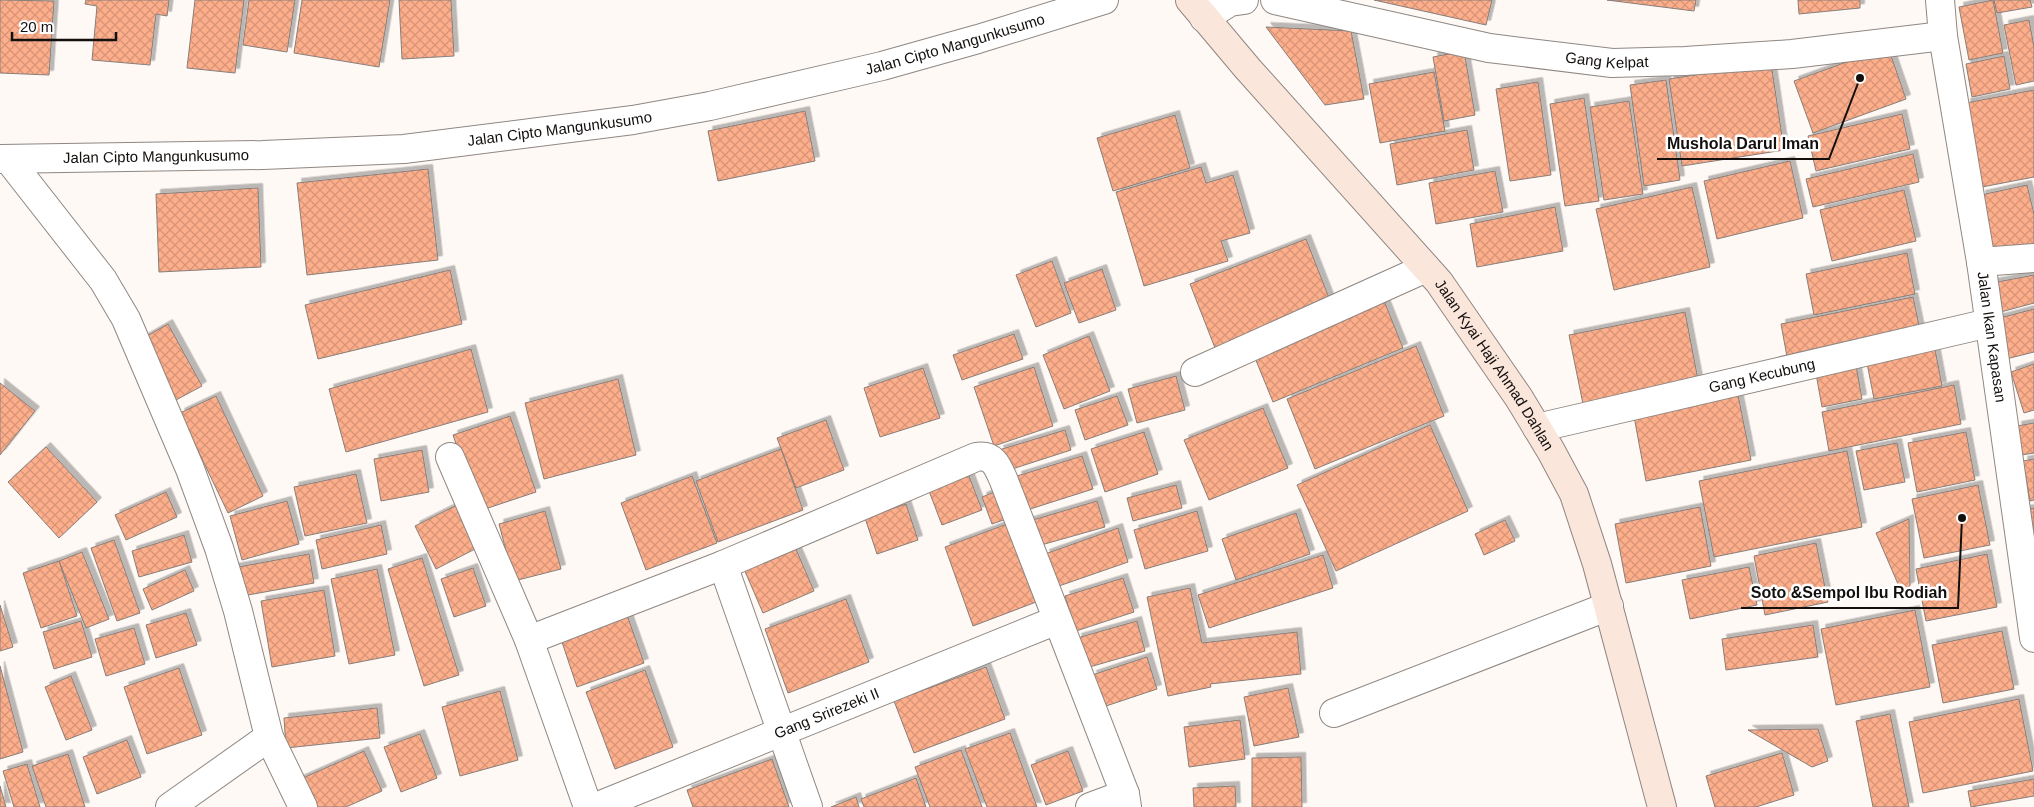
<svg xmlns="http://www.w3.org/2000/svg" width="2034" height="807" font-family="Helvetica,sans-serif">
	<defs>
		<pattern id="building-cross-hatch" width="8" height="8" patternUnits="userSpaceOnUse" patternTransform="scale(1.25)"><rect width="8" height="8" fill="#fdae8b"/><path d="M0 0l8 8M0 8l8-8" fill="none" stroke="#d89477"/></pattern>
		<filter id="shadow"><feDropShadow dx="4.5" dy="-4.5" stdDeviation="0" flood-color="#0004"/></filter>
	</defs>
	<rect width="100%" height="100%" fill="#fef9f5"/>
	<g fill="url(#building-cross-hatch)" stroke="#877e7a" filter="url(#shadow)">
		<path d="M0,0L54,1L49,75L0,73Z"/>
		<path d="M86,0H169L167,16L156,14L150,65L92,60L97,6L85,4Z"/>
		<path d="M195,0H244L235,73L187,68Z"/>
		<path d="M249,0H295L287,52L243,45Z"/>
		<path d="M302,0H390L379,67L294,53Z"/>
		<path d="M399,0H451L454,56L402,59Z"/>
		<path d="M1374,0H1492L1486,25Z"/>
		<path d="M1607,0H1696L1694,11Z"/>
		<path d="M1798,0H1860V8L1799,14Z"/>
		<path d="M1993,0L2003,53L1969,60L1959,7Z"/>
		<path d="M1994,0H2030L2032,7L1997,13Z"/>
		<path d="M2029,20L2034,47V81L2016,85L2004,25Z"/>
		<path d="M1266,27L1351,31L1364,99L1325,105Z"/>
		<path d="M1888,47L1906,99L1813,133L1794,81Z"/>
		<path d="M1464,51L1475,115L1444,121L1433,57Z"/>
		<path d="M2004,56L2010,89L1972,97L1966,64Z"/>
		<path d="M1771,63L1784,150L1682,166L1669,79Z"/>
		<path d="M1434,72L1445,131L1380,143L1369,84Z"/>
		<path d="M1666,80L1680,180L1644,186L1630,85Z"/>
		<path d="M1538,82L1551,175L1510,181L1496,89Z"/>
		<path d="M2034,90V177L1982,187L1966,103Z"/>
		<path d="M1584,98L1599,201L1565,206L1550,104Z"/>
		<path d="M1629,101L1643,194L1604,200L1590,107Z"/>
		<path d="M805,111L815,161L718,181L708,131Z"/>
		<path d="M1902,114L1910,149L1816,171L1808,136Z"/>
		<path d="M1175,115L1190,168L1113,191L1097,138Z"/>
		<path d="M1467,130L1474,170L1397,185L1390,144Z"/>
		<path d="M1913,154L1919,182L1813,207L1806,179Z"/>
		<path d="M1790,161L1803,218L1717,239L1704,181Z"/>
		<path d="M1201,167L1206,183L1233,175L1250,233L1221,241L1228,261L1144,286L1116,192Z"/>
		<path d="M428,169L438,260L307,275L297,183Z"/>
		<path d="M1495,171L1503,212L1436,224L1429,183Z"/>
		<path d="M2027,185L2034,214V248L1992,251L1981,195Z"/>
		<path d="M1692,187L1710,267L1614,290L1596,209Z"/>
		<path d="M258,188L261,267L159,272L156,194Z"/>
		<path d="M1904,190L1916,241L1832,261L1820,210Z"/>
		<path d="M1555,207L1563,251L1477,267L1470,224Z"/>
		<path d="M1306,239L1333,308L1217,353L1190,284Z"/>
		<path d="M1907,253L1915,294L1814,315L1806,274Z"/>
		<path d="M1052,261L1071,313L1036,327L1016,275Z"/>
		<path d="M1102,269L1116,310L1079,323L1064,283Z"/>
		<path d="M450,270L462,324L318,359L305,305Z"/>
		<path d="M2034,275V303L1997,313L1992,283Z"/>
		<path d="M1913,297L1921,335L1788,362L1781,324Z"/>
		<path d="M1383,298L1403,348L1273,402L1253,353Z"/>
		<path d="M2034,309V352L2006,359L1996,319Z"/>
		<path d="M1685,312L1698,380L1583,404L1569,335Z"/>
		<path d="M168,324L202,386L174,401L140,340Z"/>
		<path d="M1014,334L1023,359L962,380L953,355Z"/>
		<path d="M1089,336L1110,391L1064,409L1043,355Z"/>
		<path d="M1934,344L1942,386L1874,399L1866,358Z"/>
		<path d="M1416,346L1444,416L1315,469L1287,399Z"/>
		<path d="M471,349L488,412L346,452L329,389Z"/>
		<path d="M1855,360L1862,399L1822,407L1815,368Z"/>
		<path d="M2034,364V410L2024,413L2011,372Z"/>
		<path d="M1034,367L1053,426L994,446L974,387Z"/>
		<path d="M923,368L940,418L880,437L864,388Z"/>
		<path d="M1176,376L1185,410L1137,423L1128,389Z"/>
		<path d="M618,379L636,455L544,479L525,403Z"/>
		<path d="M0,383L35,411L0,455Z"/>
		<path d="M1954,385L1961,424L1829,451L1822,412Z"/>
		<path d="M1737,390L1751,460L1646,481L1633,411Z"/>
		<path d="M216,396L263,496L228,513L180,413Z"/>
		<path d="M1117,396L1128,425L1085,440L1075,410Z"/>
		<path d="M1263,408L1288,468L1209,500L1184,440Z"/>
		<path d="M510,416L536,492L479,511L453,435Z"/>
		<path d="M826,420L844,470L796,488L777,438Z"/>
		<path d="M2034,423V453L2021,455L2017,426Z"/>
		<path d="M1430,425L1468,511L1336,571L1297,485Z"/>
		<path d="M1065,430L1071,450L1006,471L999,450Z"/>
		<path d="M1144,432L1158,474L1105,492L1091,449Z"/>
		<path d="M1966,432L1975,480L1917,492L1908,443Z"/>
		<path d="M1897,443L1905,482L1864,490L1856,451Z"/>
		<path d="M46,447L97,502L59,538L8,482Z"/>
		<path d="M781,449L803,510L718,542L696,481Z"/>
		<path d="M422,450L429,492L381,501L374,459Z"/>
		<path d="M1847,451L1862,527L1714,557L1699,481Z"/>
		<path d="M1082,456L1093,489L1027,510L1017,476Z"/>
		<path d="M2034,459V500L2030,501L2023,461Z"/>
		<path d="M356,474L367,523L305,536L294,487Z"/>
		<path d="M692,476L717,543L646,570L621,503Z"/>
		<path d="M969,476L982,510L942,525L929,491Z"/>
		<path d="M1176,485L1182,508L1133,521L1127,498Z"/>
		<path d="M1978,485L1990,545L1924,558L1912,499Z"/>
		<path d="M1002,489L1012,517L992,524L982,497Z"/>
		<path d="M166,492L177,517L126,540L115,515Z"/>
		<path d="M287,501L299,544L242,560L230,516Z"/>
		<path d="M1097,501L1105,527L1034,547L1026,522Z"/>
		<path d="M906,504L918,540L877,554L865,518Z"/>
		<path d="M457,505L479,547L436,569L415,526Z"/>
		<path d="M1700,507L1711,566L1626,583L1615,524Z"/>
		<path d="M2034,508V548L2021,511Z"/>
		<path d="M545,511L561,569L514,581L499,524Z"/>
		<path d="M1197,511L1208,551L1145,569L1134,530Z"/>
		<path d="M1296,513L1310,554L1236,580L1222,539Z"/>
		<path d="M1909,519L1910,586L1901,591L1876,533Z"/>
		<path d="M1505,520L1515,541L1484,555L1475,534Z"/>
		<path d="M1015,521L1044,599L973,626L945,547Z"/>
		<path d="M381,525L387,554L322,569L316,540Z"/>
		<path d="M1118,528L1128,562L1056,587L1045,554Z"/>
		<path d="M184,535L192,562L139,577L132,551Z"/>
		<path d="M114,540L140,613L117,621L91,548Z"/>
		<path d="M1816,543L1828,602L1765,615L1754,556Z"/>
		<path d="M795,547L814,591L763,613L744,569Z"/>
		<path d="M82,552L109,619L86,628L59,561Z"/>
		<path d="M309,554L314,583L237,597L233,568Z"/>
		<path d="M1987,554L1997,607L1926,621L1916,569Z"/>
		<path d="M1323,555L1333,588L1209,628L1198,595Z"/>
		<path d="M422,558L459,675L424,686L388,569Z"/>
		<path d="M59,561L77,616L41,628L23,573Z"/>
		<path d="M1749,567L1757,605L1690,619L1682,580Z"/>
		<path d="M473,568L486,606L454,617L441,579Z"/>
		<path d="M377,569L395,655L349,664L331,579Z"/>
		<path d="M185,570L194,591L152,610L143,589Z"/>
		<path d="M1123,578L1134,612L1076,631L1065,596Z"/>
		<path d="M1190,588L1202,643L1297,632L1301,674L1210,684L1211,687L1168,696L1147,597Z"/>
		<path d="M324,590L335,656L272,667L261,601Z"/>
		<path d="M846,599L869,662L788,693L765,629Z"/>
		<path d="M0,605L13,647L0,651Z"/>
		<path d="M1915,610L1930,687L1836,705L1821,629Z"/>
		<path d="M626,612L644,663L577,687L560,636Z"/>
		<path d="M186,613L197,645L156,658L146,625Z"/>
		<path d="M81,621L92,657L54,669L43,632Z"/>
		<path d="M1137,621L1145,651L1086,668L1077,638Z"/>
		<path d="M1813,625L1818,657L1726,670L1722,639Z"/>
		<path d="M134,628L145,664L106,676L95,639Z"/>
		<path d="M2002,631L2014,689L1943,703L1932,645Z"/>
		<path d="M1147,657L1157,689L1103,707L1092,675Z"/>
		<path d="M0,666L23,752L0,759Z"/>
		<path d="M986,667L1005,719L914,753L894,701Z"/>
		<path d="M179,668L202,735L147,754L124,687Z"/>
		<path d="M645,670L673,747L615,769L586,692Z"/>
		<path d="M71,676L92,730L66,740L45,687Z"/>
		<path d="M1288,688L1299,737L1254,746L1244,697Z"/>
		<path d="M500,691L518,760L460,776L442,707Z"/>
		<path d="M2019,699L2033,771L1923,793L1909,722Z"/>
		<path d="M377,708L380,738L286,748L284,718Z"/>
		<path d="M1890,714L1909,807H1873L1856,721Z"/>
		<path d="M1240,720L1245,759L1189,767L1184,727Z"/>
		<path d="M1818,729L1828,761L1812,767L1748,730Z"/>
		<path d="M1010,733L1037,807H987L965,749Z"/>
		<path d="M420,734L437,778L401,792L384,747Z"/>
		<path d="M127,740L141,777L97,794L83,757Z"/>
		<path d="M961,750L982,807H930L915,767Z"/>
		<path d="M364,751L382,791L346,807H308L296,781Z"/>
		<path d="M1068,751L1083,791L1046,805L1031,765Z"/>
		<path d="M1782,753L1794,795L1756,807H1715L1706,776Z"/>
		<path d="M68,754L85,807H46L32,766Z"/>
		<path d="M1301,757L1302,807H1252V758Z"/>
		<path d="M772,759L789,807H693L687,790Z"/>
		<path d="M27,764L40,807H14L3,771Z"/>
		<path d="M916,778L926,807H864L861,799Z"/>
		<path d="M2034,779V796L1971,807L1968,791Z"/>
		<path d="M0,786L6,807H0Z"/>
		<path d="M1235,786L1236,807H1194L1193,788Z"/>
		<path d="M856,797L859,807H831Z"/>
	</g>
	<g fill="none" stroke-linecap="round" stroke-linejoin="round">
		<g stroke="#8f8782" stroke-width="30">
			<g id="minor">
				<path id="s1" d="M1275,0L1489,48L1612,63L1685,61L1792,54L1943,36"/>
				<path id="s2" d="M1940,0L1943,36L1981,262L2034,638"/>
				<path d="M1204,18L1230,2L1244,0"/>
				<path d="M9,160L103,280L126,319L190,469L219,548L238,611L269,737L303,807"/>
				<path d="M1981,262L2034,258"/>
				<path d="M1195,372L1426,268"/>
				<path id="s3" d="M1537,428L1989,323"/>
				<path d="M450,457L529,640L588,807"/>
				<path d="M723,565L808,807"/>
				<path d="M529,640L723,565L976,457C994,454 998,467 1004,481L1125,794L1127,807"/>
				<path d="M1334,713L1609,606"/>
				<path d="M170,807L269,737"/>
				<path id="s4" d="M596,807L1057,620"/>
				<path d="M1090,807L1125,794"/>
			</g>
		</g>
		<g stroke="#8f8782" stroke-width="30">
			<g id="tertiary">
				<path id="s5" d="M0,159L263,155L404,149L633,120L710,106L882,66L978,39L1104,0"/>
			</g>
		</g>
		<g stroke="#8f8782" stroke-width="30">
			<g id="secondary">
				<path id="s6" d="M1190,0L1248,69L1439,282L1519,398L1551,451L1574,494L1597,564L1662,807"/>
			</g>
		</g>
		<use href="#minor" stroke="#fff" stroke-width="28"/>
		<use href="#tertiary" stroke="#fff" stroke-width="28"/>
		<use href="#secondary" stroke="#fbe6dc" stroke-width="28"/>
	</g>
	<g text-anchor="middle" stroke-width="5" stroke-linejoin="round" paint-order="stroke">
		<g font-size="15" fill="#120f0d" stroke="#fff">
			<text dy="5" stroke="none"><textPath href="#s5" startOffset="966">Jalan Cipto Mangunkusumo</textPath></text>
			<text dy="5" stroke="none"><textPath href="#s1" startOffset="338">Gang Kelpat</textPath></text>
			<text dy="5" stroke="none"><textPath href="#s5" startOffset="561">Jalan Cipto Mangunkusumo</textPath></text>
			<text dy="5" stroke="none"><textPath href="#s5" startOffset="156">Jalan Cipto Mangunkusumo</textPath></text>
			<text dy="5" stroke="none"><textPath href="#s2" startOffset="341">Jalan Ikan Kapasan</textPath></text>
			<text dy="5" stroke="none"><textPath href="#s6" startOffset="476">Jalan Kyai Haji Ahmad Dahlan</textPath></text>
			<text dy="5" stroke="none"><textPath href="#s3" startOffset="231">Gang Kecubung</textPath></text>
			<text dy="5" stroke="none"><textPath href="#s4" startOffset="249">Gang Srirezeki II</textPath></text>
		</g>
	</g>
	<path fill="none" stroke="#120f0d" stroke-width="2" d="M1860 78L1829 159H1657M1962 518L1958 608H1741"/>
	<g fill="#120f0d" stroke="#fff" stroke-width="2">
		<circle cx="1860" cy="78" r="5"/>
		<circle cx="1962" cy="518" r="5"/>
	</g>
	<g font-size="16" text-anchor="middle" font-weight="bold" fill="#120f0d" stroke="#fff" stroke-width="5" stroke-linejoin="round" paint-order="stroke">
		<text x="1743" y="149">Mushola Darul Iman</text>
		<text x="1849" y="598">Soto &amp;Sempol Ibu Rodiah</text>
	</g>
	<path d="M12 32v8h104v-8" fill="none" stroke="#120f0d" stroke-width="2.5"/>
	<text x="20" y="32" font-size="15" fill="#120f0d" stroke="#ffffff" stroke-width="4" paint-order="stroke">20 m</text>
</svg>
